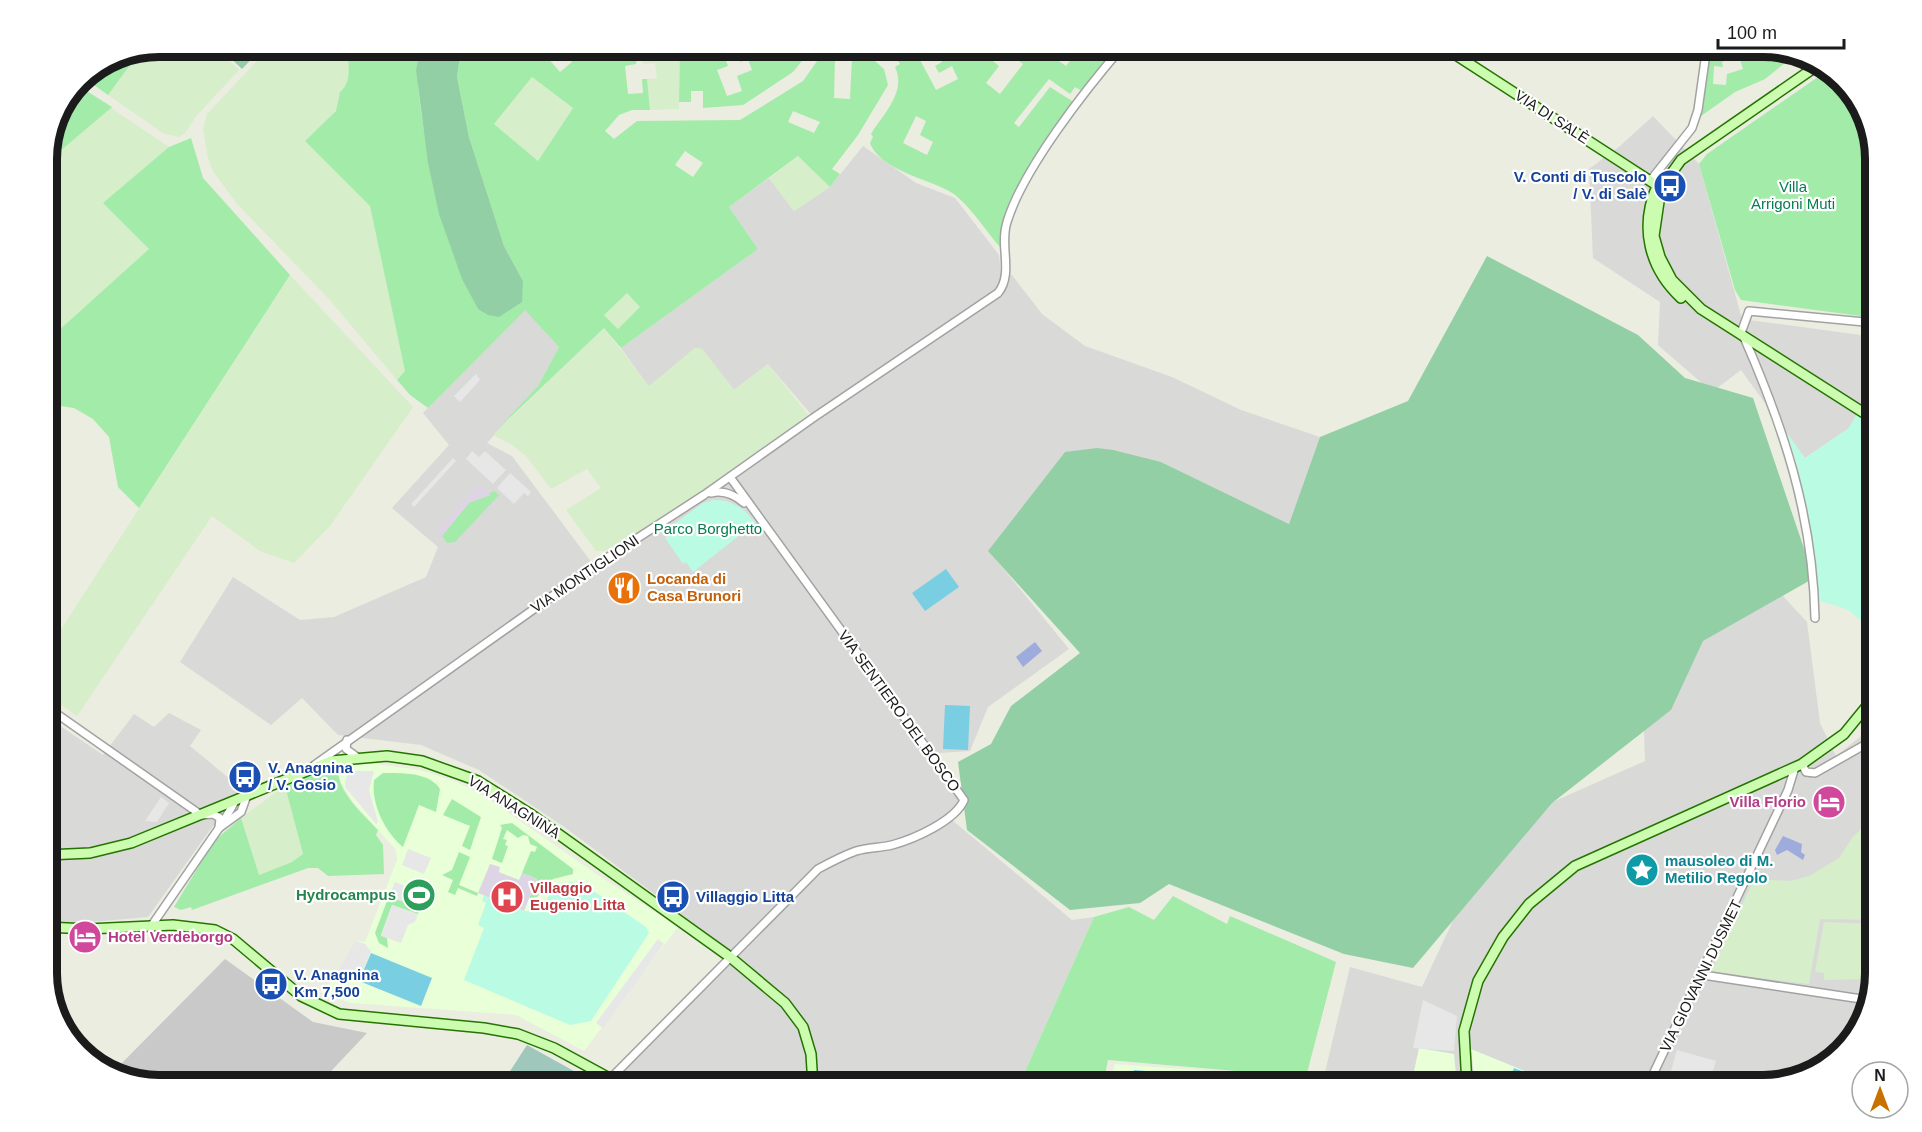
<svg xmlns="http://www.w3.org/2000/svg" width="1922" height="1132" font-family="Helvetica,sans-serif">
	<rect width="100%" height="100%" fill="#eaede0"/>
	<g fill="#d9d9d8">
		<path d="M1653,116L1699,164L1742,319L1875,337V416L1861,407L1849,428L1805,458L1741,370L1712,392L1658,345L1660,302L1593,258L1589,169L1620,146Z"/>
		<path d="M863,146L916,183L955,198L999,255L1001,274L1012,275L1042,314L1085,346L1172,377L1241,410L1320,437L1289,524L1161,462L1065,452L989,551L1069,649L988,707L970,751L924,754L960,801L946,815L1072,920L1094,917L1019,1085H636L611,1072L731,951L563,826L479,770L421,745L338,735L302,698L271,725L180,662L233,577L300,620L334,617L426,577L438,547L392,508L449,445L423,413L525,309L559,347L538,386L487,443L512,456L598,571L740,475L815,419L768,364L734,390L702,349L695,348L649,387L621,348L758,249L729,207L769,178L794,211L830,187Z"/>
		<path d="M1768,580L1807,622L1820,723L1836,756L1875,725V974L1860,1030L1820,1070L1764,1085H1322L1350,967L1422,987L1457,912L1530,812L1645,761L1644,730L1671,710L1674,635Z"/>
		<path d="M169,713L201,730L190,746L237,785L236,811L212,827L148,917L68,924L47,917V717L103,755L134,714L154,727Z"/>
	</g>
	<g fill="#e8ffd8">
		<path d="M361,762L420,770L457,782L484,796L595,873L678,927L584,1051L516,1015L351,1003L320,992L333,980L355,941L365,942L397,860L396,850L353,802L340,782L337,764Z"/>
		<path d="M1419,1048L1454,1054L1457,1085H1411Z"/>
		<path d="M1471,1049L1559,1085H1475Z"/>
		<path d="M1115,1064L1267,1075L1305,1083L1304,1085H1109Z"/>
	</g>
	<path fill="#c9c9c9" d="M225,959L313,1022L367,1033L318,1085H159L112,1073Z"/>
	<g fill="#d7eeca">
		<path d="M159,47H215L239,70L197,115L185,133L179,137L163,133L108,95L141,50Z"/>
		<path d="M270,47H347L350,71L346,87L339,96L336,111L305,141L370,205L405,371L397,380L329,299L237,204L213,171L208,158L203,129L207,114Z"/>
		<path d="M645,47L680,49L679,109L650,110L647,79L657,78L655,63L643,64L642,55Z"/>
		<path d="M532,77L573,108L538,161L494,124Z"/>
		<path d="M77,85L169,147L104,203L149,249L47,341V152Z"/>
		<path d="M799,156L830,187L794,211L769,178Z"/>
		<path d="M290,275L413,407L330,526L294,563L260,551L212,516L77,716L47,695V651Z"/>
		<path d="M627,293L641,307L618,329L604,315Z"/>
		<path d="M604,328L649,386L695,348L702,349L734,390L768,364L808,415L717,481L619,545L604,551H596L566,510L601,488L587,469L551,489L526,456L512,445L493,435Z"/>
		<path d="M285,786L303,854L292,862L258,875L241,818Z"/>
		<path d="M1875,815V920L1820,919L1809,984L1711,972L1754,879L1791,881L1809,876L1839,858L1852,838Z"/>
		<path d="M1824,922L1875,924V974L1873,979L1824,980V973L1815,972Z"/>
	</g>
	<g fill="#a3eba9" fill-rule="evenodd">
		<path d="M464,46L545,47L541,50L560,72L572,62L565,53L572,47H639L636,64L625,66L628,94L643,93L642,79H647L650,110H632L619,115L605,131L614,139L637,121L740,120L803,81L827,47H859L884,69L888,85L858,135L832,169L840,174L830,187L798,156L729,207L758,249L621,348L604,328L499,428L538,386L559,347L525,310L428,408L410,395L397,380L405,371L370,206L305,141L336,111L340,92C353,82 348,62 347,47H421C415,75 419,96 423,124C432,190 447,250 478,309L523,281L504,246L469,137L457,77L461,48ZM835,57L852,58L850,99L834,98ZM532,77L573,108L538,161L494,124ZM793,111L820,122L814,133L788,122ZM685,151L703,163L693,177L675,165ZM627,293L640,307L618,329L604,315Z"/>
		<path d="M737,47H803L806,56L793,72L743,105L703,108V91H691V102H679L680,49L723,53L728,66L717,70L727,96L742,91L737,76L752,70L748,59L740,62L735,48Z"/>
		<path d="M876,47H994L987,56L999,66L986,83L1000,94L1023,64L1000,47H1043L1042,49L1066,66L1080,47H1112L1108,51L1109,56L1082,91L1075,87L1070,94L1049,79L1014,123L1019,127L1050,87L1072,101V106C1043,149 1004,193 1000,247C986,231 967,201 949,191C927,179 879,169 870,143L873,137L871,134C883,114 907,92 895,67L900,64L896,58L894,59L890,54L887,56ZM935,49L942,62L935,66L939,73L952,66L958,79L936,90L919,58ZM916,116L926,121L920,135L933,142L927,155L903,143Z"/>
		<path d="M1710,47H1754L1755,50L1765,47L1795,55L1765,79L1735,92L1701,116ZM1736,47L1743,69L1727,74L1726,85L1713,84L1714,66L1723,67L1722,62L1729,59L1726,51Z"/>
		<path d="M141,50L108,95L83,77L116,55Z"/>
		<path d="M1828,70L1860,102L1875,152V318L1741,300L1735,290L1699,164L1707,154Z"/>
		<path d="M77,85L112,107L47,162V152Z"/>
		<path d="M191,138L203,178L290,275L139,508L118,487L109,437L93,419L74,408L47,404V341L149,249L103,203L169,147Z"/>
		<path d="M494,491L499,495L455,542L447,543L442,536L469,503Z"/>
		<path d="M337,764C337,792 360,811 378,830L376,835L383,845L384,874L328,876L318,868H308L192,910L191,907L181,910L174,907L214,841L241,818L259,875L292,862L303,854L285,786L301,776Z"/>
		<path d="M383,773C400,773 430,772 440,789L436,812L419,805L403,847C385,832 371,804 374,780Z"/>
		<path d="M452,799L481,817L470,850L462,846L470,826L443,815Z"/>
		<path d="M512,823L573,869V874L553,879L537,897L529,899L537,879L522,873L531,851L535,852L537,847L530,844L528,836L523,835L518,838L507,830L503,839L507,840L505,845L508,846L502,863L492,859L502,828L500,825Z"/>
		<path d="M459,852L470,857L459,885L478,893L477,896L458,888L455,895L448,892L453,880L442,875L452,870Z"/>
		<path d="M1173,896L1227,924L1230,916L1336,962L1306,1077L1108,1060L1103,1085H1058L1033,1078L1028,1085H1019L1094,917L1129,907L1154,920Z"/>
		<path d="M396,899L420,908L418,914L392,905L381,935L387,938L388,948L379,943L375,933L387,901Z"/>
	</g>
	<g fill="#93cfa4">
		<path d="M219,47H263L242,69Z"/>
		<path d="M421,47H464L461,49L457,77L469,137L504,246L523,281L522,302L499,317L488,315L478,309L462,279L439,214L428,163L416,70Z"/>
		<path d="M1487,256L1638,335L1685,378L1753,398L1814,578L1703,641L1671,710L1552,803L1413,968L1344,954L1169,884L1140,903L1070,910L967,830L958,762L991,744L1011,706L1080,653L988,551L1065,452L1097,448L1113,450L1161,462L1289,524L1320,437L1408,401Z"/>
	</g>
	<path fill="#a0c7bc" d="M527,1045L599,1085H501Z"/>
	<g fill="#bafbe4">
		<path d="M1857,414L1875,427V639C1855,612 1853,609 1819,601L1796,461L1786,432L1805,458L1849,428Z"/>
		<path d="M713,500C732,499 747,510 755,523L693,572L686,562L683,564L665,538L674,531L671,526L703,503Z"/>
		<path d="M572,882L586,886L646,927L649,933L591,1021L570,1025L464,980L484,928L478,925L486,903L482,901L484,895C496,900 512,909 525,911C543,913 550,885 572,882Z"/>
	</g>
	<g fill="#7acee1">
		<path d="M946,569L959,587L925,611L912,593Z"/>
		<path d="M945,705L970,706L968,750L943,749Z"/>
		<path d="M371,953L432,978L421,1006L359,981Z"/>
		<path d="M1514,1068L1556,1085H1507Z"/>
		<path d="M1134,1070L1260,1081L1259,1085L1134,1076Z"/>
	</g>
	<g fill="#e7e7e7">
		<path d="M476,374L480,380L460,402L454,396Z"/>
		<path d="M472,451L479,457L485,451L506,470L493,484L466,459Z"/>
		<path d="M453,458L456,461L414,507L411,504Z"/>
		<path d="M510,473L531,492L528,496L524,493L514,504L497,488Z"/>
		<path d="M351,771H374L369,790L378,822L376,824L345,787L346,778Z"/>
		<path d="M161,797L169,803L157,822L145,821Z"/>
		<path d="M408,849L431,858L424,874L402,865Z"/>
		<path d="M395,882L413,889L411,894L424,899L420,908L396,899L387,901Z"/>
		<path d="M392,905L418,914L415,922L408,925L401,943L381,936Z"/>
		<path d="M658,939L664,944L603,1028L596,1023Z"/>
		<path d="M355,941L365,944L371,951L359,981L333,980Z"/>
		<path d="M1423,1000L1457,1016L1454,1051L1413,1048Z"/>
		<path d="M1677,1050L1716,1061L1708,1085L1670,1074Z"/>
	</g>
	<g fill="#ddd5e3">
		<path d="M479,484L491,495L469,503L442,536L436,531Z"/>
		<path d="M490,864L500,867L499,872L519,880L522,873L537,879L524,911L478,893Z"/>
	</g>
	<g fill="#9eabdd">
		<path d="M1035,642L1042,651L1023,667L1016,657Z"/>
		<path d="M1783,836L1802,844L1801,852L1805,855L1803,860L1787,850L1777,855L1775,850Z"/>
	</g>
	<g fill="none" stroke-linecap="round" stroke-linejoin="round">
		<g stroke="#a2a2a2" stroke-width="10">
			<g id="minor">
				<path d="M1650,181L1692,128L1698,110L1707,46"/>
				<path d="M1741,333L1749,311L1875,323"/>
				<path d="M1743,335C1784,428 1813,516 1815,618"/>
				<path d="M711,493C723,490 735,495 744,503"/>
				<path d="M47,707L201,815L213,814L220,818L219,828"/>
				<path d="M347,740L346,749L357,757"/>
				<path d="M1802,764L1806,772L1815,773L1875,739"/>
				<path d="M313,766L596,565L704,495L813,418L998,293C1014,273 999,246 1007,222C1023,169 1086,89 1123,46"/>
				<path d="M221,826L234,803"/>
				<path d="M152,925L219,828L241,812L246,798"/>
				<path d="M1703,975L1868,1000"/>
				<path d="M610,1079L818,869C831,862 842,856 856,851C868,847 880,848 892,845C914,839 955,821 964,800L730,477"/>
				<path d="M1648,1085L1788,790L1795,767"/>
			</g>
		</g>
		<g stroke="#257401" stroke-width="12">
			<g id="secondary">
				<path d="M1442,46L1661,188"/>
				<path d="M1821,63L1681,160L1661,188L1654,236L1660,257L1672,280L1701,309L1875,420"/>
				<path d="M1657,186C1639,227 1649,268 1681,298"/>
				<path d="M47,855L90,853L131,843L331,761L387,756L422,761L478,781L529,813L730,957L785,1003L803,1027L811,1054L813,1085"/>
				<path d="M47,927L87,929L173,925L215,930L233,939L301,996L339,1014L484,1028L518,1034L554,1048L622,1085"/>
				<path d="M1467,1085L1464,1031L1478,981L1503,937L1529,904L1575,866L1802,764L1844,734L1875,696"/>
			</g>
		</g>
		<use href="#minor" stroke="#fff" stroke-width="7"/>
		<use href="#secondary" stroke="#ccfcb0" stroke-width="9"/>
	</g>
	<defs>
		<g id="bus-disc" transform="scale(1.725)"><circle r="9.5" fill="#1a4fb4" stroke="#fff"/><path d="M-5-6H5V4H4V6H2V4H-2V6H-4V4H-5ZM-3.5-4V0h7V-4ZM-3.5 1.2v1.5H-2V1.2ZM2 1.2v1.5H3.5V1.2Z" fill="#fff"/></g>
		<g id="restaurant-disc" transform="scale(1.725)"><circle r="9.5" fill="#e8710a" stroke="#fff"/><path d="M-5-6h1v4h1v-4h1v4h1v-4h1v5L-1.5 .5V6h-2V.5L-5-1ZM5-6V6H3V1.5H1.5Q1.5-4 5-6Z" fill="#fff"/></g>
		<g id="hotel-disc" transform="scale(1.725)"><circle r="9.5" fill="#d1479c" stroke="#fff"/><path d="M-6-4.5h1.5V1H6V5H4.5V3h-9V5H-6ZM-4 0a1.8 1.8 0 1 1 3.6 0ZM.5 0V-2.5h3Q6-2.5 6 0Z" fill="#fff"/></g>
		<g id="sight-disc" transform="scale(1.725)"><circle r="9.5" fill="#0f9aa8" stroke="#fff"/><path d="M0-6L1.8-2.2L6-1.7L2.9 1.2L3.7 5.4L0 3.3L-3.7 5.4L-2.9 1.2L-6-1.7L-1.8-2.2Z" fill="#fff"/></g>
		<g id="stadium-disc" transform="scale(1.725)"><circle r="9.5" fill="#2e9e5b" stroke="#fff"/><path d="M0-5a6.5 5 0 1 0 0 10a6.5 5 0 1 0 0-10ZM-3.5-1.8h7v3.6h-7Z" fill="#fff"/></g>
		<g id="hospital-disc" transform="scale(1.725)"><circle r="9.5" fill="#e0444e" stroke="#fff"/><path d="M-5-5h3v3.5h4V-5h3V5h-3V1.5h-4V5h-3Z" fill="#fff"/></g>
	</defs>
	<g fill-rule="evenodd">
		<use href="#bus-disc" x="1670" y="186"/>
		<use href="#restaurant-disc" x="624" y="588"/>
		<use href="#bus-disc" x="245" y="777"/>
		<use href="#hotel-disc" x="1829" y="802"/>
		<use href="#sight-disc" x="1642" y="870"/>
		<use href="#stadium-disc" x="419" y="895"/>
		<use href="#hospital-disc" x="507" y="897"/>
		<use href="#bus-disc" x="673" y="897"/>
		<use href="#hotel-disc" x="85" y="937"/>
		<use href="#bus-disc" x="271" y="984"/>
	</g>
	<g text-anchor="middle" stroke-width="4.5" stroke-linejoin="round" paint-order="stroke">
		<g font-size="15" fill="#1b1b1b" stroke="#fff">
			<text transform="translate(1552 117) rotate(33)" y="5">VIA DI SALÈ</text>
			<text transform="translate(585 574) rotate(-34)" y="5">VIA MONTIGLIONI</text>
			<text transform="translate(899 711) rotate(54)" y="5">VIA SENTIERO DEL BOSCO</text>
			<text transform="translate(514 807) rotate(32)" y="5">VIA ANAGNINA</text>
			<text transform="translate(1701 976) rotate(-64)" y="5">VIA GIOVANNI DUSMET</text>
		</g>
		<g font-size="15" font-weight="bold" fill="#164399" stroke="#fff" text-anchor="start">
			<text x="1647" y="182" text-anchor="end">V. Conti di Tuscolo<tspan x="1647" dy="17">/ V. di Salè</tspan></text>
			<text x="268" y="773">V. Anagnina<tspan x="268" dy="17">/ V. Gosio</tspan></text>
			<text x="696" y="902">Villaggio Litta</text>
			<text x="294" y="980">V. Anagnina<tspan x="294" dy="17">Km 7,500</tspan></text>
		</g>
		<g font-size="15" fill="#077c53" stroke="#fff">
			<text x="1793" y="192">Villa<tspan x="1793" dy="17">Arrigoni Muti</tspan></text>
			<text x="708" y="534">Parco Borghetto</text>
		</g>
		<g font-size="15" font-weight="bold" fill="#c56008" stroke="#fff" text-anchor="start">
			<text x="647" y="584">Locanda di<tspan x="647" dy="17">Casa Brunori</tspan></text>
		</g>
		<g font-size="15" font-weight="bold" fill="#b23c85" stroke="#fff" text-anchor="end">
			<text x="1806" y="807">Villa Florio</text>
			<text x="108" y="942" text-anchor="start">Hotel Verdeborgo</text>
		</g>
		<g font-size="15" font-weight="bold" fill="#0d838f" stroke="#fff" text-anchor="start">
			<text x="1665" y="866">mausoleo di M.<tspan x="1665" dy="17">Metilio Regolo</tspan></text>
		</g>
		<g font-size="15" font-weight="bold" fill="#be3a42" stroke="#fff" text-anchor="start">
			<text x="530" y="893">Villaggio<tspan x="530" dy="17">Eugenio Litta</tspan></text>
		</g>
		<g font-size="15" font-weight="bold" fill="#27864d" stroke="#fff" text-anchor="end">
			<text x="396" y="900">Hydrocampus</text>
		</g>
	</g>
	<path d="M0 0H1922V1132H0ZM159 57H1763A102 102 0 0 1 1865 159V973A102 102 0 0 1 1763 1075H159A102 102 0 0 1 57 973V159A102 102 0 0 1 159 57Z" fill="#fff" fill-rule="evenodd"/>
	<path fill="none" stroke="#1b1b1b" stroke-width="8" d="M159 57H1763A102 102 0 0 1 1865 159V973A102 102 0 0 1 1763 1075H159A102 102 0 0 1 57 973V159A102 102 0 0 1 159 57Z"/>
	<g transform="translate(1880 1090)"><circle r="28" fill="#ffffff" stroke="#a4a4a4" stroke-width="1.5"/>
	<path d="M0-4.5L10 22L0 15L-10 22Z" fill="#c77200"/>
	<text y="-9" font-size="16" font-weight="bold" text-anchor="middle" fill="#1b1b1b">N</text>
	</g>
	<path d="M1718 39v9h126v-9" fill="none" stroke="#1b1b1b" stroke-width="3"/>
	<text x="1727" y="39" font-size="18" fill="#1b1b1b" stroke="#ffffff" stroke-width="4.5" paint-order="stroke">100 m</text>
</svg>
